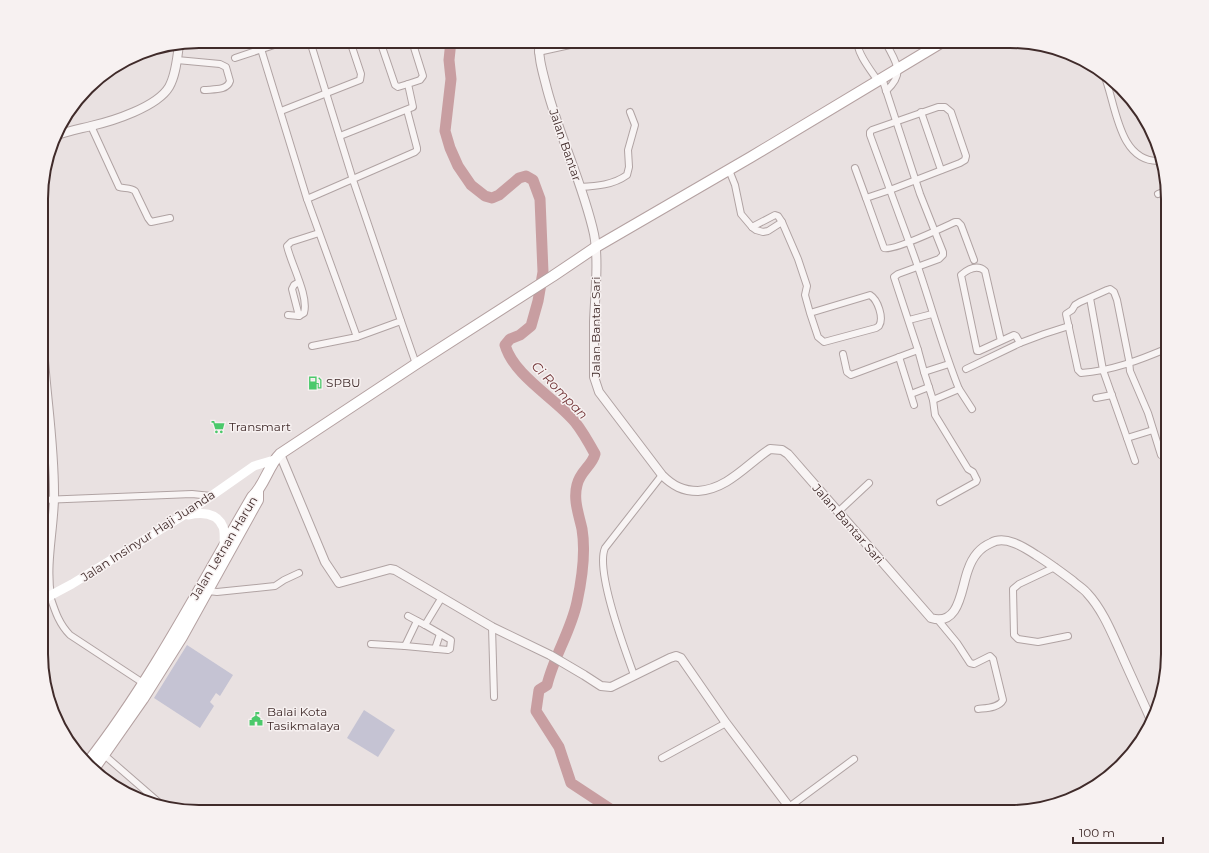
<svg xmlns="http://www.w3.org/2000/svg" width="1209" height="853" font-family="Montserrat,sans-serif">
	<rect width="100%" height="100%" fill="#e9e1e1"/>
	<g fill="#c5c3d3">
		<path d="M187,645L233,675L220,696L216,693L210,702L214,706L200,728L154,698Z"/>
		<path d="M364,710L395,730L378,757L347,738Z"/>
	</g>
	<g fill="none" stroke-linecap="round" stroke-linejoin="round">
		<path stroke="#c89ea1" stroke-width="11" d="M451,41L449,60L451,79L445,131L450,148L458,166L471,185L485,196L492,198L499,195L519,178L526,176L533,180L540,199L543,272L538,301L531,326L520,335L510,339L505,345C514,376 555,398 575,422C583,432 589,443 595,454C592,466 580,471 577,485C573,500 579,515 582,529C586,553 582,579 577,602C571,631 554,656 547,685L539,690L536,711L559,747L571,783L615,812"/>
		<g stroke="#b0a3a3" stroke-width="8">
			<g id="minor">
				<path d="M310,41L353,180L401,321L357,337L312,346"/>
				<path d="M380,41L395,85L398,87L408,84"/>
				<path d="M858,41C855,51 872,72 878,81"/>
				<path d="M885,41C895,62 907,72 886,91"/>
				<path d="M261,49L307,199"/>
				<path d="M538,52L588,41"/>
				<path d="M235,58L286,41"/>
				<path d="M177,60L220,64L226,67L230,81C227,91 213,89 204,90"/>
				<path d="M1103,72C1116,101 1117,162 1159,161"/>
				<path d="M281,111L360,80L361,74L350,41"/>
				<path d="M921,112L941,170"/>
				<path d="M91,126L119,187C124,189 130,187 135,191L148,218L151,222L170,218"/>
				<path d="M340,136L413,107L408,84L420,80L423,76L412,41"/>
				<path d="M855,168L866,198"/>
				<path d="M729,170L735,185L741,214L752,227L756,230L763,232L768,231L782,222L798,259L807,286L805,295L810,313L870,295C878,300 884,318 879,326L876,328L824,342L818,337L810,313"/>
				<path d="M580,187C597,186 613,185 627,175L629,167L628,150L635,125L630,112"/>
				<path d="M1158,194L1168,190"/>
				<path d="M752,227L775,215L778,216L782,222"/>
				<path d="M1090,298L1103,370L1127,438L1153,430"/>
				<path d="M288,315L299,316L304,313C309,296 291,264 287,246L291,242L319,233"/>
				<path d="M299,316L292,289L294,285L299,282"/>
				<path d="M909,320L932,314"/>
				<path d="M401,321L416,364"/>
				<path d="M357,337L307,199L415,152L417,150V148L407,110"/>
				<path d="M1001,341L985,271C977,264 967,270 961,275L977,351H979L1014,335L1016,336L1020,343L1044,334L1069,326"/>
				<path d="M918,350L924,372L949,364"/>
				<path d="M843,354L847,372L851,375L918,350L894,277L898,274L939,259L943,255V252L920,194L882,78"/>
				<path d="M899,357L914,405"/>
				<path d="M966,369L1020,343"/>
				<path d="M924,372L933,400L935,415L968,469L973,472L977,480L976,482L940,502"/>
				<path d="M959,389L972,409"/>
				<path d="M911,394L929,387"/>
				<path d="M1096,398L1112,395"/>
				<path d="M933,400L959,389C943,349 932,308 918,267C909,241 899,215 890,190L960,163L965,160L966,156L951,112L945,107H938L872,130L870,132V135L890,190L866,198L884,248C892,252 944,227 955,222H958L961,225L974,260"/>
				<path d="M1127,438L1135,461"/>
				<path d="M1161,455L1148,413L1130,371L1129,360L1117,300L1114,292L1110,289L1107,290L1080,302L1075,305L1072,310L1066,314L1078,370L1081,373C1111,371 1140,360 1168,348"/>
				<path d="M42,500L192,494L211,496"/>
				<path d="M838,512L869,483"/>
				<path d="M1055,567L1019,584L1013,589L1014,635L1018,639L1038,642L1068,636"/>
				<path d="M208,591L217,592L275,586L284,580L299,573"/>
				<path d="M50,596C55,611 59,624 70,635L143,683"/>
				<path d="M408,616L425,625L442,597"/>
				<path d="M938,620L957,643L970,663L974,664L990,656L993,659L1003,700C999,708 986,708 978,709"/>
				<path d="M492,627L494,697"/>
				<path d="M371,644L405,646L417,621"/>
				<path d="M405,646L448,650L450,649L451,640L425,625"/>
				<path d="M435,649L440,634"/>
				<path d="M634,675C625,650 595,571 605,548L662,475"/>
				<path d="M102,753L163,806"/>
				<path d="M662,758L726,723"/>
				<path d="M789,807L854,759"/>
				<path d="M967,808L968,812"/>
			</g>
		</g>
		<g stroke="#b0a3a3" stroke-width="10">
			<g id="tertiary">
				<path d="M539,41C538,58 543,73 547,89C560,138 583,184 594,234C599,260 595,295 594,322C594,340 594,359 594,377L599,392L662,475C673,486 683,491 698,491C728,489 747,464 770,449L782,450L788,454L931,618C960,627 961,588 968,570C972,558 979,548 991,543C1005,535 1024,547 1036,555C1049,563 1061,572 1073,581C1077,585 1083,588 1087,593C1102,609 1111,631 1120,651C1130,674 1141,697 1151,720"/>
				<path d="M55,136C67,131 79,129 91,126C113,121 157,107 169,87C176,75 177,58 179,45"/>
				<path d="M42,329C44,386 55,443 54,499C53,532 45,564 50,596"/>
				<path d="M280,454L325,562L339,583L390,569L395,570L492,627L550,655L584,675L601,686L611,687L670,658L676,656L681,658L726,723L793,812"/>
			</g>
		</g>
		<g stroke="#b4a1a1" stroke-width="12">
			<g id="primary">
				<path d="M88,762C152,680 200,586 252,497C265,485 268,466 280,454L416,364L553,276L596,247L751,157L944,41"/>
				<path d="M94,769L143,699L182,637L258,500V491"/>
			</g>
		</g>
		<use href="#minor" stroke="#f8f4f4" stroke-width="6"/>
		<use href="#tertiary" stroke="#f8f4f4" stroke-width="8"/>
		<g stroke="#fff" stroke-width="9">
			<path d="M188,515C201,512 217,512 223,527C225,532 224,540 224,546"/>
			<path d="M42,600L72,584L184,515L254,466L274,460"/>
		</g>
		<use href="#primary" stroke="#fff" stroke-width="10"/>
	</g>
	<defs>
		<g id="fuel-bare" transform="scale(1.08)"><path d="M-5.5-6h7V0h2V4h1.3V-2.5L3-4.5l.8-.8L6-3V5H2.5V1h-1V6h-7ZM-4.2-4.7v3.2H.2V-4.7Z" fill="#4bc96b" stroke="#f7f1f1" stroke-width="2.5" paint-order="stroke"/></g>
		<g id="supermarket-bare" transform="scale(1.08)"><path d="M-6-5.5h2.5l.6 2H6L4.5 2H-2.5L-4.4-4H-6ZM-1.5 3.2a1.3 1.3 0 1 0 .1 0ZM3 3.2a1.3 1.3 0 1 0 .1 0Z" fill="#4bc96b" stroke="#f7f1f1" stroke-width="2.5" paint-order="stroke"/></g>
		<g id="civic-bare" transform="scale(1.08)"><path d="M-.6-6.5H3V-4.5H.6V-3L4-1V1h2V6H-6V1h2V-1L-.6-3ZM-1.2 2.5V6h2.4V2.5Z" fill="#4bc96b" stroke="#f7f1f1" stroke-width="2.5" paint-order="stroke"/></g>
	</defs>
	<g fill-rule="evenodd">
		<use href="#fuel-bare" x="315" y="383"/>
		<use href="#supermarket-bare" x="218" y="427"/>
		<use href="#civic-bare" x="256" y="719"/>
	</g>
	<g text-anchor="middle" stroke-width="3" stroke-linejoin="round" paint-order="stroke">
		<g font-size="12" fill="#402b2a" stroke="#f7f1f1">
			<text transform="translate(565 145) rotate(71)" y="4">Jalan Bantar</text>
			<text transform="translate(596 327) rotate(-90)" y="4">Jalan Bantar Sari</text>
			<text transform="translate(848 524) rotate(49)" y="4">Jalan Bantar Sari</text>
			<text transform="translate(148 536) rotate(-33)" y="4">Jalan Insinyur Haji Juanda</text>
			<text transform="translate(224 548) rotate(-59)" y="4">Jalan Letnan Harun</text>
		</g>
		<g font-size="12" fill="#402b2a" stroke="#f7f1f1" text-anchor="start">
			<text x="326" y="387">SPBU</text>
			<text x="229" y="431">Transmart</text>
			<text x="267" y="716">Balai Kota<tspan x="267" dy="14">Tasikmalaya</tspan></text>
		</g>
		<g font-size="13" font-style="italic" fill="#733638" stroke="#f7f1f1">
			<text transform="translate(560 390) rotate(46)" y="5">Ci Rompan</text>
		</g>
	</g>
	<path d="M0 0H1209V853H0ZM199 48H1010A151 151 0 0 1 1161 199V654A151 151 0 0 1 1010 805H199A151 151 0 0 1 48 654V199A151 151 0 0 1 199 48Z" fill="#f7f1f1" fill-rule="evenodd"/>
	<path fill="none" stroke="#402b2a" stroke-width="2" d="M199 48H1010A151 151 0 0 1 1161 199V654A151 151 0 0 1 1010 805H199A151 151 0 0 1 48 654V199A151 151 0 0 1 199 48Z"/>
	<path d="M1073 837v6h90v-6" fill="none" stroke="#402b2a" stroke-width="2"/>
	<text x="1079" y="837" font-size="12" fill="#402b2a" stroke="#f7f1f1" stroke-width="3" paint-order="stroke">100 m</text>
</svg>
